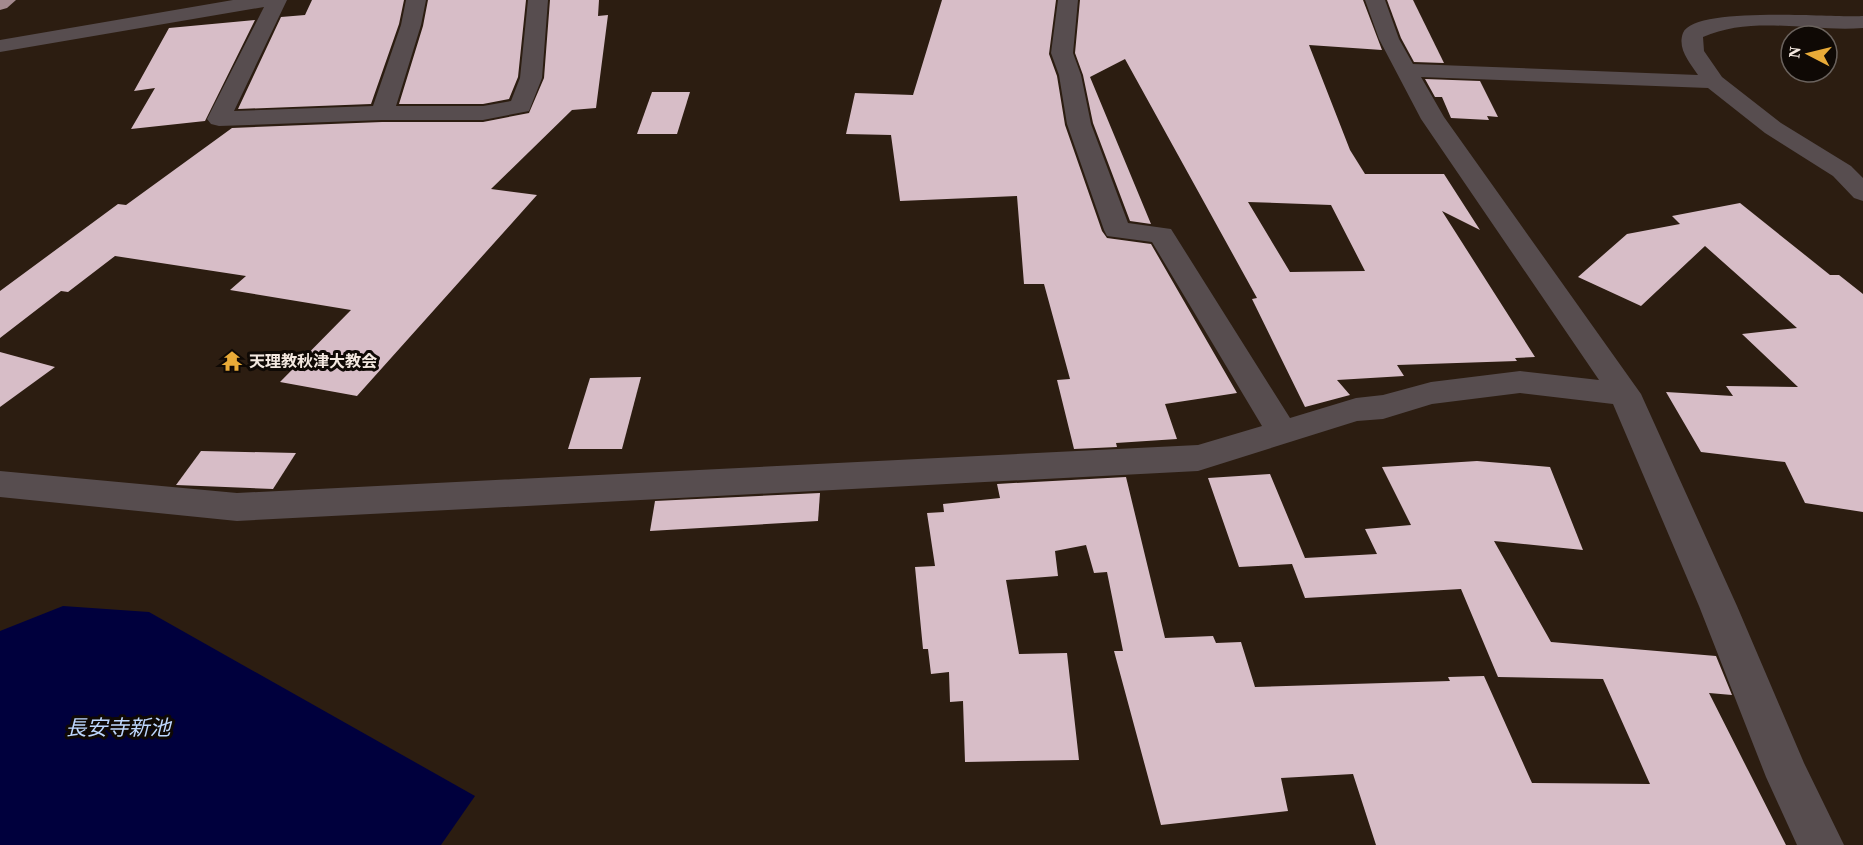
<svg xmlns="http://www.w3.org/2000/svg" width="1863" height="845" font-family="'Source Serif 4','Noto Sans JP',serif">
	<rect width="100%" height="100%" fill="#2c1d11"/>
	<path fill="#00003d" d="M63,606L149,612L475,796L441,845H0V631Z"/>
	<g fill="#d7bdc7" fill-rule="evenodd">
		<path d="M312,0H404L399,24L371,104L238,109L281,17L305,15Z"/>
		<path d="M428,0H526L518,77L509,99L483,104H399L423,26Z"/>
		<path d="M550,0H599L598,16L608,15L596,108L572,110L491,189L537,195L357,396L280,382L351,310L230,290L246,276L115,256L68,292L61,291L0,338V291L118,204L126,205L232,128L382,122H483L529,113L544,78Z"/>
		<path d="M942,0H1056L1049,54L1057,76L1065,125L1102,231L1107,238L1151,244L1237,393L1165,404L1177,439L1116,443L1117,447L1074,449L1057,380L1070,379L1044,284H1024L1017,196L900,201L891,135L846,134L855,93L913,95Z"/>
		<path d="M1080,0H1363L1382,50L1309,45L1350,150L1365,174H1444L1480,230L1442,211L1535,357L1515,358L1517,361L1397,365L1404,376L1337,380L1350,395L1305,407L1252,299L1257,298L1125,59L1090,77L1151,224L1130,221L1093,123L1083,75L1075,53ZM1248,202L1331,205L1365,271L1290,272Z"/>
		<path d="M1387,0H1413L1444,63L1414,62L1401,38Z"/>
		<path d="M255,20L205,121L131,129L155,88L134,91L169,28Z"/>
		<path d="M1425,79L1480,81L1498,117L1487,116L1489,120L1451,118L1442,97H1435Z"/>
		<path d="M652,92H690L677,134H637Z"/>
		<path d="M1740,203L1830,275H1839L1863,294V512L1805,503L1785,462L1701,452L1666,392L1733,396L1726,386L1798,387L1742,334L1797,328L1705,246L1641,306L1578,277L1627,234L1680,224L1672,216Z"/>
		<path d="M0,352L55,367L0,407Z"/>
		<path d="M641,377L622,449H568L590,378Z"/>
		<path d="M201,451L296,453L273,489L176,485Z"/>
		<path d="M1477,461L1550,467L1583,550L1494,541L1551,642L1716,656L1732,695L1709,693L1786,845H1376L1353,774L1281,778L1288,811L1161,825L1114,651H1123L1107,572L1094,573L1086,545L1055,551L1058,576L1006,580L1019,654L1067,653L1079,760L965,762L963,701L950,702L949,672L931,674L928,649H923L915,567L935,566L927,513L944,512L943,504L1000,498L997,484L1126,477L1165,638L1213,636L1216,643L1241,642L1255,687L1450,681L1448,677L1484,676L1532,783L1650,784L1603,679L1498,677L1461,589L1305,598L1292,564L1239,567L1208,478L1270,474L1305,558L1377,554L1365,529L1411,525L1382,467Z"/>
		<path d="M820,493L818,521L650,531L655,501Z"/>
	</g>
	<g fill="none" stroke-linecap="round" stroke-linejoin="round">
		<g fill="#574d4f" fill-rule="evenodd">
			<path d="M233,0H287L234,111L373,106L401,25L406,0H426L421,25L396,106H483L511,101L520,78L528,0H548L542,78L529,111L483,120H382L219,126L211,124L207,119L264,7L0,52V40Z"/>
			<path d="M1058,0H1078L1073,53L1081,75L1091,124L1128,223L1171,229L1290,418L1356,398L1383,395L1431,382L1520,371L1599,380L1421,119L1379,39L1365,0H1385L1399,39L1413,64L1698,75C1690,63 1677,49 1683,33C1694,5 1835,18 1863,16V28C1811,32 1752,15 1703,37L1704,51L1722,77L1781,123L1851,166L1863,178V201L1854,198L1833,176L1765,133L1708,88L1421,77L1444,117L1641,394L1737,606L1804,763L1844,845H1797L1766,777L1699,606L1613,404L1520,393L1432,404L1383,419L1357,421L1198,471L237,521L0,497V471L237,493L1198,445L1262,426L1152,242L1107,236L1104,230L1067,124L1059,75L1051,53Z"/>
		</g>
		<path fill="#a3898e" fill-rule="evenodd" d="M0,0H16L7,8L0,10Z"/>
	</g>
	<defs>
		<g id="temple-bare" transform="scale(1.62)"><path d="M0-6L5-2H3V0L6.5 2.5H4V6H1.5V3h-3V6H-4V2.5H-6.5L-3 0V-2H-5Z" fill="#e9ab38" stroke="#0f0905" stroke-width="2.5" paint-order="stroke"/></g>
	</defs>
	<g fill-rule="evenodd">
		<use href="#temple-bare" x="232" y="361"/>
	</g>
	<g text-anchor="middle" stroke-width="6" stroke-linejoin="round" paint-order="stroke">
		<g font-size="16" font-weight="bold" fill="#f3e8e0" stroke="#0f0905" text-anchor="start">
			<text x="249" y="367">天理教秋津大教会</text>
		</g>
		<g font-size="21" font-style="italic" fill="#bdd6fd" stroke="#0f0905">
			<text x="118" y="735">長安寺新池</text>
		</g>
	</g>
	<g transform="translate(1809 54) rotate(277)"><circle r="28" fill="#0f0905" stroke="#6a625d" stroke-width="1.5"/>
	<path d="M0-4.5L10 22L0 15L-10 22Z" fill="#e9ab38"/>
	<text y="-9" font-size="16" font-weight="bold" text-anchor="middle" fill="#f3e8e0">N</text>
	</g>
</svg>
